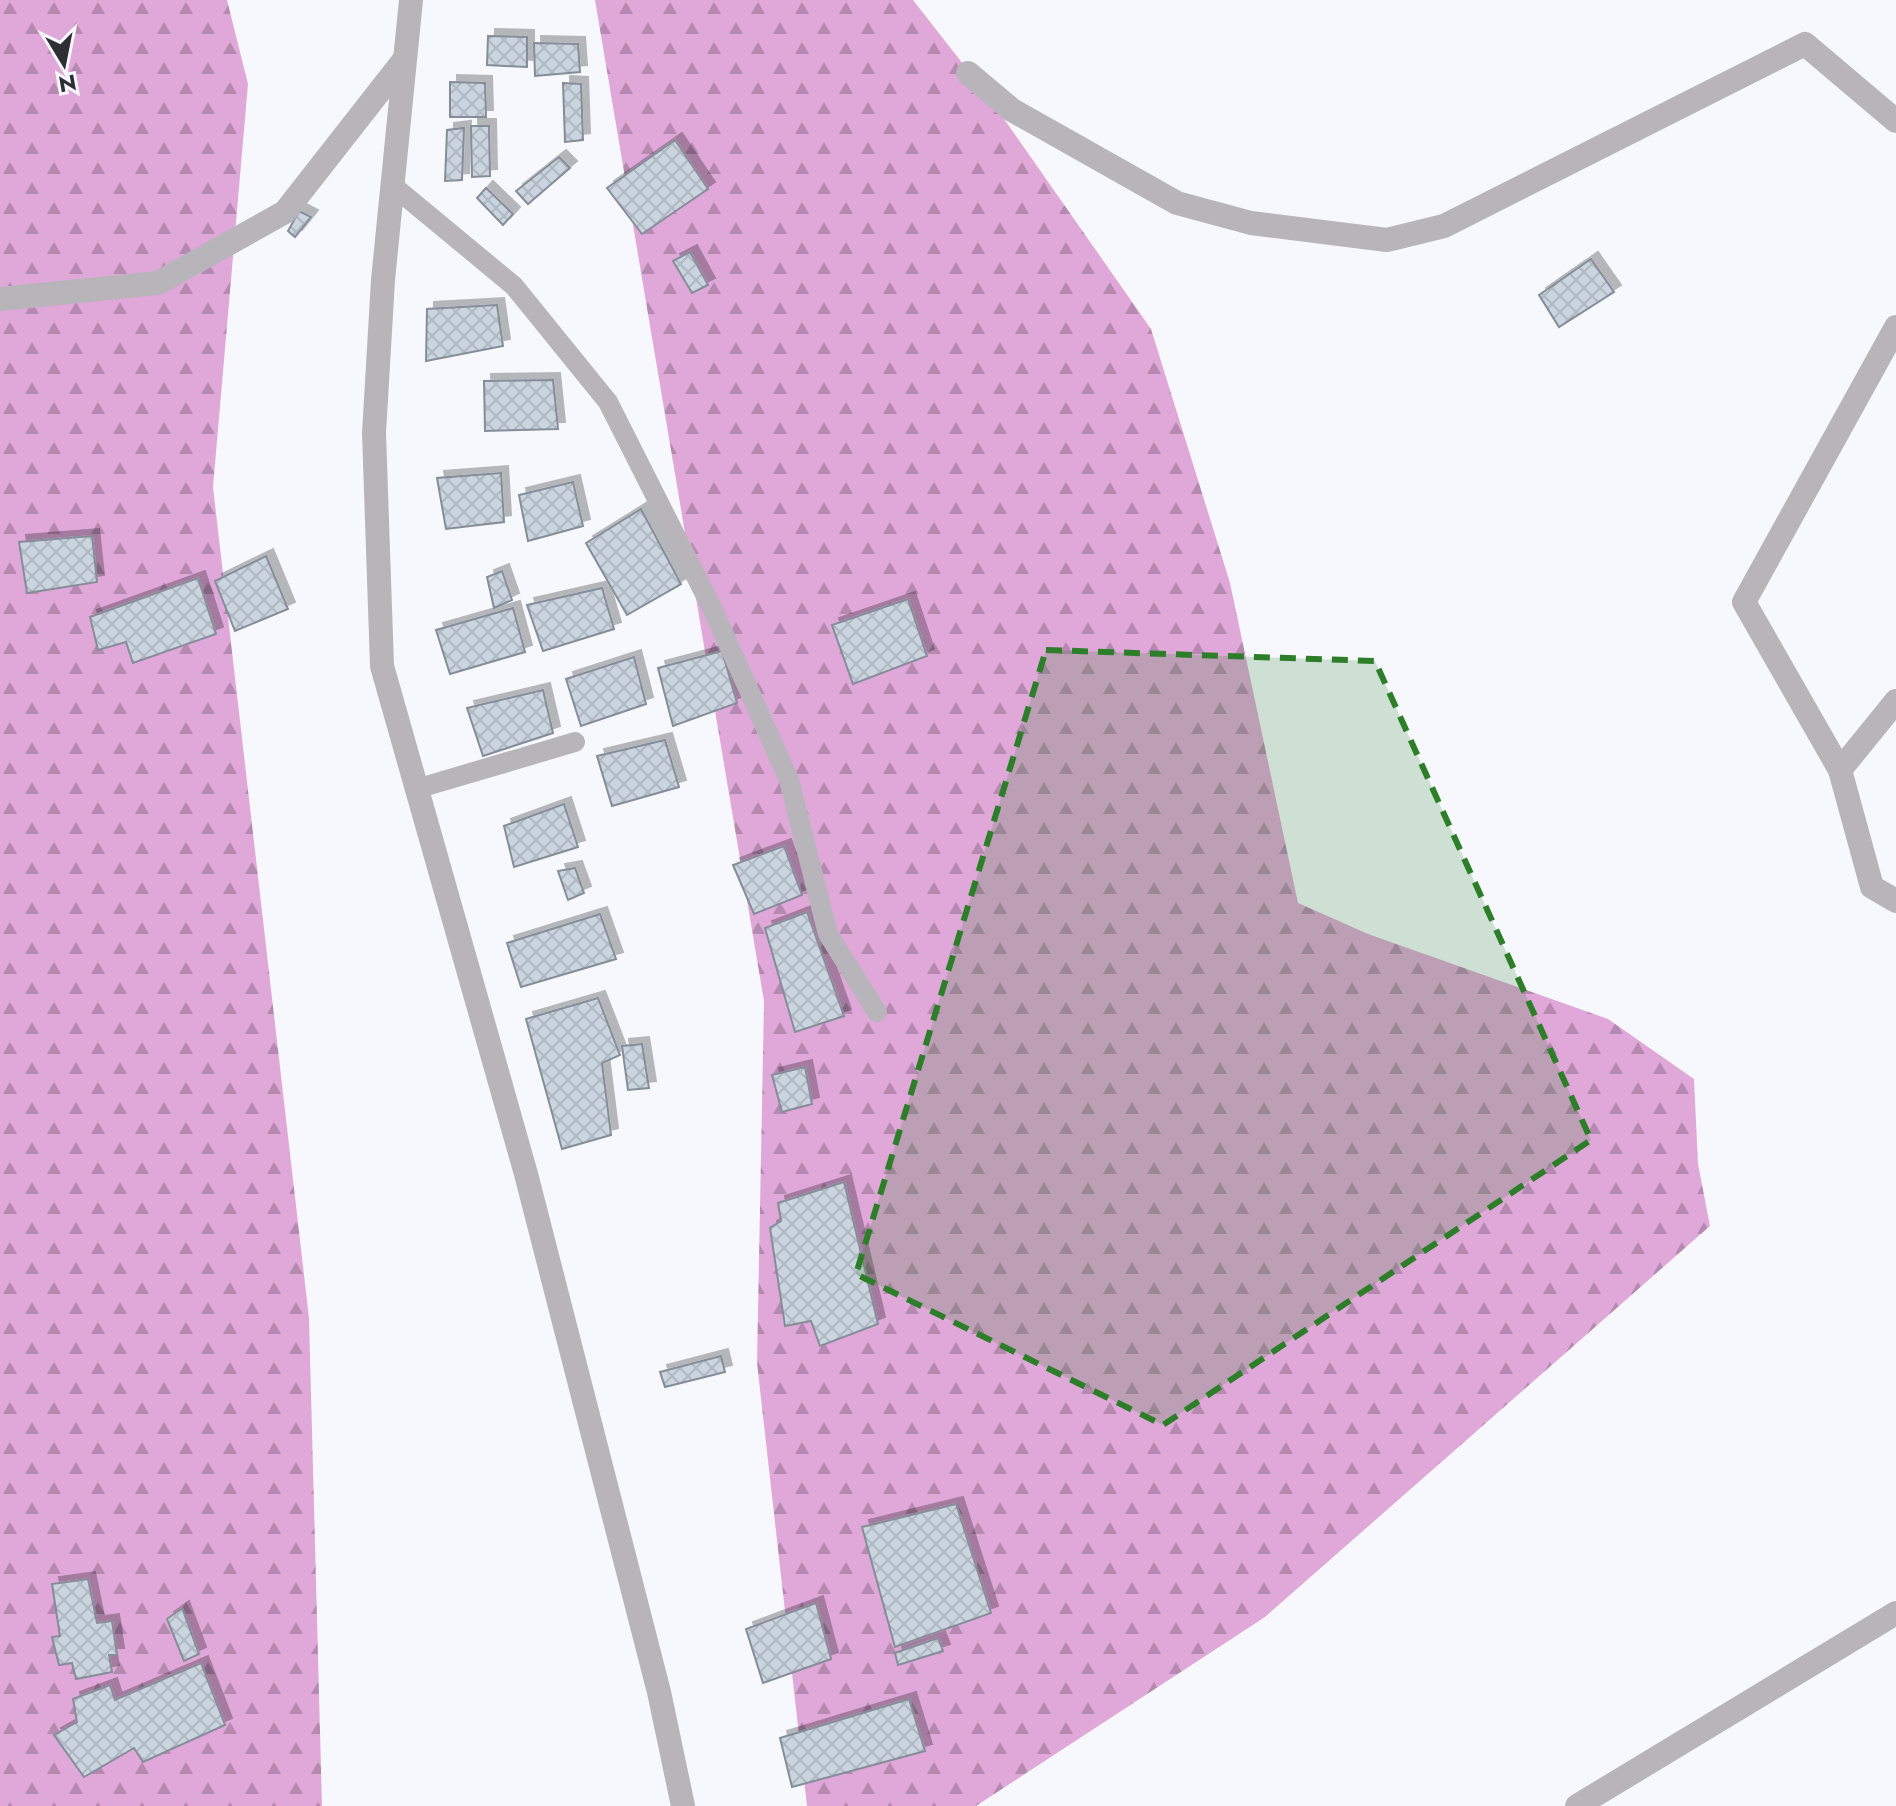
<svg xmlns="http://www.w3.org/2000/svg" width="1896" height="1806" font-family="Jost,sans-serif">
	<defs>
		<pattern id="forest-firs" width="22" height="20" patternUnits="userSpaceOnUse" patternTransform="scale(2)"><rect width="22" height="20" fill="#e0a8d9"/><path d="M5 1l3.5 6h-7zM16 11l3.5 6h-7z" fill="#b689b1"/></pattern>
		<pattern id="building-cross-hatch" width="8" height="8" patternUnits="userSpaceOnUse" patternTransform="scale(2)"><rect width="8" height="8" fill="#cbd5e0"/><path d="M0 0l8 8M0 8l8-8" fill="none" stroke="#afb7c1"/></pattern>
		<filter id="shadow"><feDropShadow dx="7" dy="-7" stdDeviation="0" flood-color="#0004"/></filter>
	</defs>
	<rect width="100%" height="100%" fill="#f7f8fe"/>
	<g fill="url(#forest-firs)">
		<path d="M0,0H227L248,84L213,487L309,1318L322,1806H0Z"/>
		<path d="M595,0H913L988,96L1151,329L1230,583L1298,903L1368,934L1608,1019L1694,1079L1698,1164L1710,1226L1265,1617L976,1806H807L757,1363L764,1001Z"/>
	</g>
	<g fill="url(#building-cross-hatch)" stroke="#858e98" stroke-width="2" filter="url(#shadow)">
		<path d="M488,36L527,37V67L487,65Z"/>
		<path d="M534,43L578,44L580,72L535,76Z"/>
		<path d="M450,82L485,83L486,117H450Z"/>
		<path d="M563,83L581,84L583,140L565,142Z"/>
		<path d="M471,126H489L490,176L472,177Z"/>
		<path d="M464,128L462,180L445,181L447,130Z"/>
		<path d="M675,140L708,189L642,234L607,188Z"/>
		<path d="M559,157L570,168L528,204L516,191Z"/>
		<path d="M486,188L513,214L503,225L477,198Z"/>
		<path d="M299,211L311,217L295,237L288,231Z"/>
		<path d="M690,252L708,285L692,293L673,261Z"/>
		<path d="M1591,259L1614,292L1559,327L1539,295Z"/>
		<path d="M497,305L503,346L426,361L427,309Z"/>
		<path d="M553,380L558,429L485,431L484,381Z"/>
		<path d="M501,473L504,522L446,529L437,478Z"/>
		<path d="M573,482L583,526L528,541L519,495Z"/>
		<path d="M641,509L681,584L627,615L586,543Z"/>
		<path d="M92,536L97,582L27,593L19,542Z"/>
		<path d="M266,556L288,609L235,631L215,581Z"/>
		<path d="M502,571L512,600L494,608L487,577Z"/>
		<path d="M198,578L216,634L133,663L126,642L98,650L90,617Z"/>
		<path d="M602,588L614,629L543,651L527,605Z"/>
		<path d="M908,599L927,656L853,684L832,625Z"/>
		<path d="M513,608L525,652L450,674L436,630Z"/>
		<path d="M722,651L737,703L673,726L658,668Z"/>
		<path d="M634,657L646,704L581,726L566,679Z"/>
		<path d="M543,690L553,733L483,756L467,708Z"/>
		<path d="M665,740L679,787L612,806L597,756Z"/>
		<path d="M564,804L578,847L514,867L504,826Z"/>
		<path d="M784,846L802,895L754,914L733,865Z"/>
		<path d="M575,868L584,893L568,900L558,871Z"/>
		<path d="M807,912L844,1016L795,1032L765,928Z"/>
		<path d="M600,914L616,959L521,987L507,943Z"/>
		<path d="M598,998L620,1055L602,1063L611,1135L562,1149L526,1019Z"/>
		<path d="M642,1044L649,1088L628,1090L622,1046Z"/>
		<path d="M805,1067L812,1104L782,1112L772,1075Z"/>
		<path d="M844,1182L878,1324L820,1346L811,1321L785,1326L770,1228L781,1221L778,1203Z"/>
		<path d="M721,1356L725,1372L665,1387L660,1372Z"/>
		<path d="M956,1504L991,1613L895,1647L862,1527Z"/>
		<path d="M88,1579L97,1623L112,1621L117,1655H109L112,1672L76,1679L72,1663L59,1665L52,1637L60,1636L52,1584Z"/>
		<path d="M816,1603L831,1659L763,1683L746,1629Z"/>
		<path d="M182,1608L199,1654L184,1661L167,1619Z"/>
		<path d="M938,1638L943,1651L898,1665L895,1653Z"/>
		<path d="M201,1663L225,1725L143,1762L134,1748L84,1777L54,1735L77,1722L73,1699L110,1685L115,1700Z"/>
		<path d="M909,1699L925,1751L792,1787L780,1738Z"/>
	</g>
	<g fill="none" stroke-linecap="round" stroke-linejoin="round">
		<g stroke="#b7b5ba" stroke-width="20">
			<path d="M392,185L514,286L608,402L714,612L789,780L828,934L877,1012"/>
			<path d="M416,789L575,742"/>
		</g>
		<g stroke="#b7b5ba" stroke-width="24">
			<path d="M968,73L1012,110L1177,203L1251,223L1387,240L1444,226L1805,44L1896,121"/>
			<path d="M0,299L158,283L285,212L404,60"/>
			<path d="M1896,327L1744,602L1840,770L1872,887L1896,901"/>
			<path d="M1840,770L1896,701"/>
			<path d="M1577,1806L1896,1613"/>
		</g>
		<path stroke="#b7b5ba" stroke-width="24" d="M411,0L383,280L374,433L382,666L526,1174L659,1692L683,1806"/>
	</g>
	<path fill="#2c7e29" fill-opacity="0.2" stroke="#2c7e29" stroke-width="6" stroke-dasharray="16 10" stroke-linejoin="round" d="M1046,650L1375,661L1591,1140L1163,1425L856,1274Z"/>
	<g transform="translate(64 64) rotate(170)" stroke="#f7f8fe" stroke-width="6" paint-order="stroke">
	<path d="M0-6L14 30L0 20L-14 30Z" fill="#2e2f34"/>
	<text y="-12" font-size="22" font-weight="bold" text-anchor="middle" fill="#2e2f34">N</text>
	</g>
</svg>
